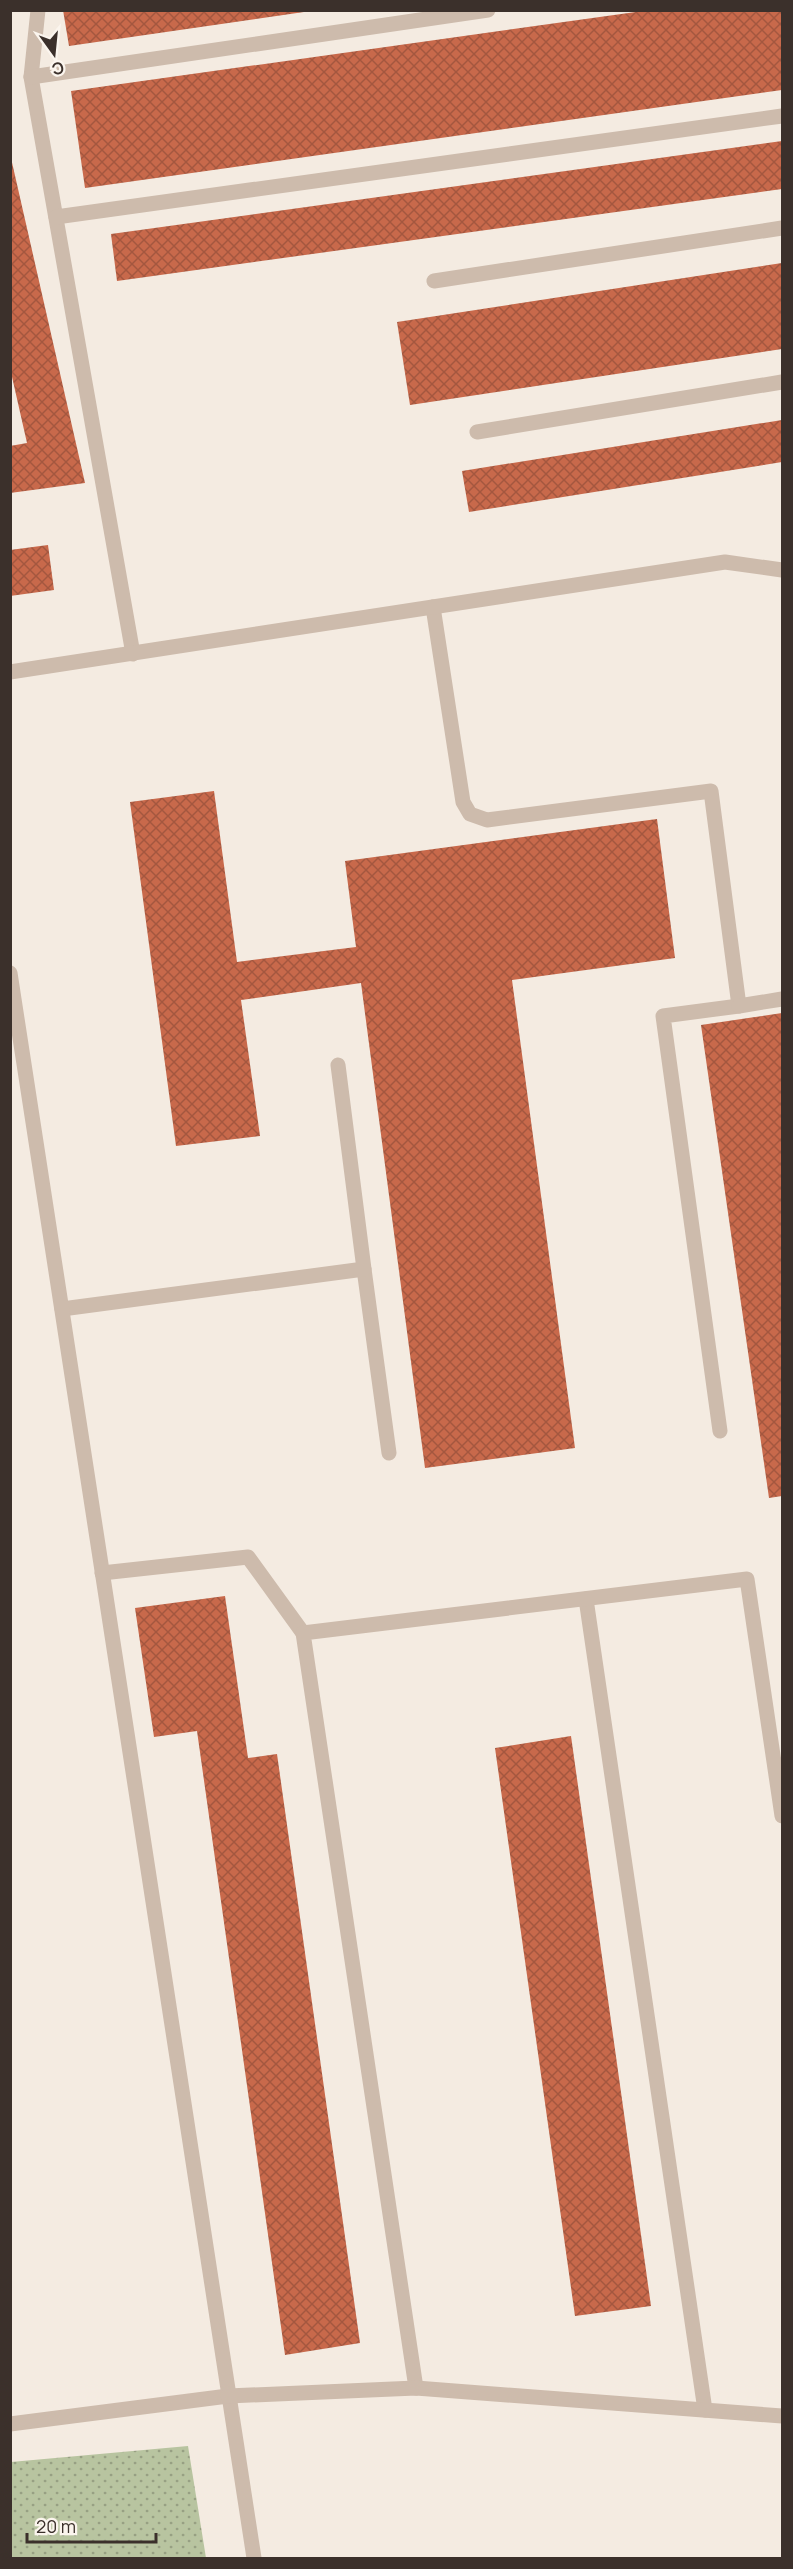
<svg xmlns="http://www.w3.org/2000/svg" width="793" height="2569" font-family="Manrope,sans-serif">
	<defs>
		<pattern id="park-dots" width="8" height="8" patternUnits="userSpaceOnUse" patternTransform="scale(1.5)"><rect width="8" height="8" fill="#b8c4a0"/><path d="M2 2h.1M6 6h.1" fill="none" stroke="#97a083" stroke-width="1.8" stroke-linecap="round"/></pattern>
		<pattern id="building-cross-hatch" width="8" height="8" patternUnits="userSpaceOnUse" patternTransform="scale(1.5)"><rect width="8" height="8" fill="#c8694b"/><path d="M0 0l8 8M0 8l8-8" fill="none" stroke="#a4573f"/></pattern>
	</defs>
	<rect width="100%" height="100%" fill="#f4ebe1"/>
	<path fill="url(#park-dots)" d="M188,2446L206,2558H11V2462Z"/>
	<g fill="url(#building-cross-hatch)">
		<path d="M63,10H304V12L69,46Z"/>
		<path d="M650,10H782V90L85,188L71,91Z"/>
		<path d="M782,141V189L117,281L111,234Z"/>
		<path d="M11,158L85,483L10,493V446L27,443L10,368Z"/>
		<path d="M782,263V349L410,405L397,322Z"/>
		<path d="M782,420V462L469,512L462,471Z"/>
		<path d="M48,545L54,590L10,596V550Z"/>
		<path d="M214,791L237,962L356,947L345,861L657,819L675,958L512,980L575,1448L425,1468L361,983L241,1000L260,1136L176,1146L130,802Z"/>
		<path d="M782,1013V1496L769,1498L701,1025Z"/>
		<path d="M225,1596L248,1758L277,1754L360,2343L285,2355L197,1731L154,1737L135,1608Z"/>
		<path d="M571,1736L651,2306L575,2316L495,1748Z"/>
	</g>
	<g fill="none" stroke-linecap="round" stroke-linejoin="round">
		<g stroke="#cdbbac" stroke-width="15">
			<path d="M38,10L31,77L133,654"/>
			<path d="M31,77L488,10"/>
			<path d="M56,217L782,116"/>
			<path d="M434,281L782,228"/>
			<path d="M477,432L782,382"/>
			<path d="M433,607L463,802L470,814L487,820L711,791L739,1006L663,1016L720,1431"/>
			<path d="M739,1006L782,999"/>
			<path d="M364,1269L389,1453"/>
			<path d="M62,1309L364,1269L338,1065"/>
			<path d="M102,1573L248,1557L303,1633"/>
			<path d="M586,1599L705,2410"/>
			<path d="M416,2388L303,1633L747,1579L782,1816"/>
			<path d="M10,2424L228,2396"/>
		</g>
		<g stroke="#cdbbac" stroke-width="15">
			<path d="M10,672L725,562L782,570"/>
			<path d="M10,973L254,2558"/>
			<path d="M228,2396L416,2388L782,2416"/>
		</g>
	</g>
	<rect width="793" height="2569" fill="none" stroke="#3b302b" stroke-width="24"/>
	<g transform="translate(54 54) rotate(165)" stroke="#fbf5ee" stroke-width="4.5" paint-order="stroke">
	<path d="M0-4.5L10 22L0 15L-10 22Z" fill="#3b302b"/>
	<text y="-9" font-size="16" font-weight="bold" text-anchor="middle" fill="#3b302b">С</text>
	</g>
	<path d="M27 2533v9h129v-9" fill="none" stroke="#3b302b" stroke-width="3"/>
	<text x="36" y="2533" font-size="18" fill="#3b302b" stroke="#fbf5ee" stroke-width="4.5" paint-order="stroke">20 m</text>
</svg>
